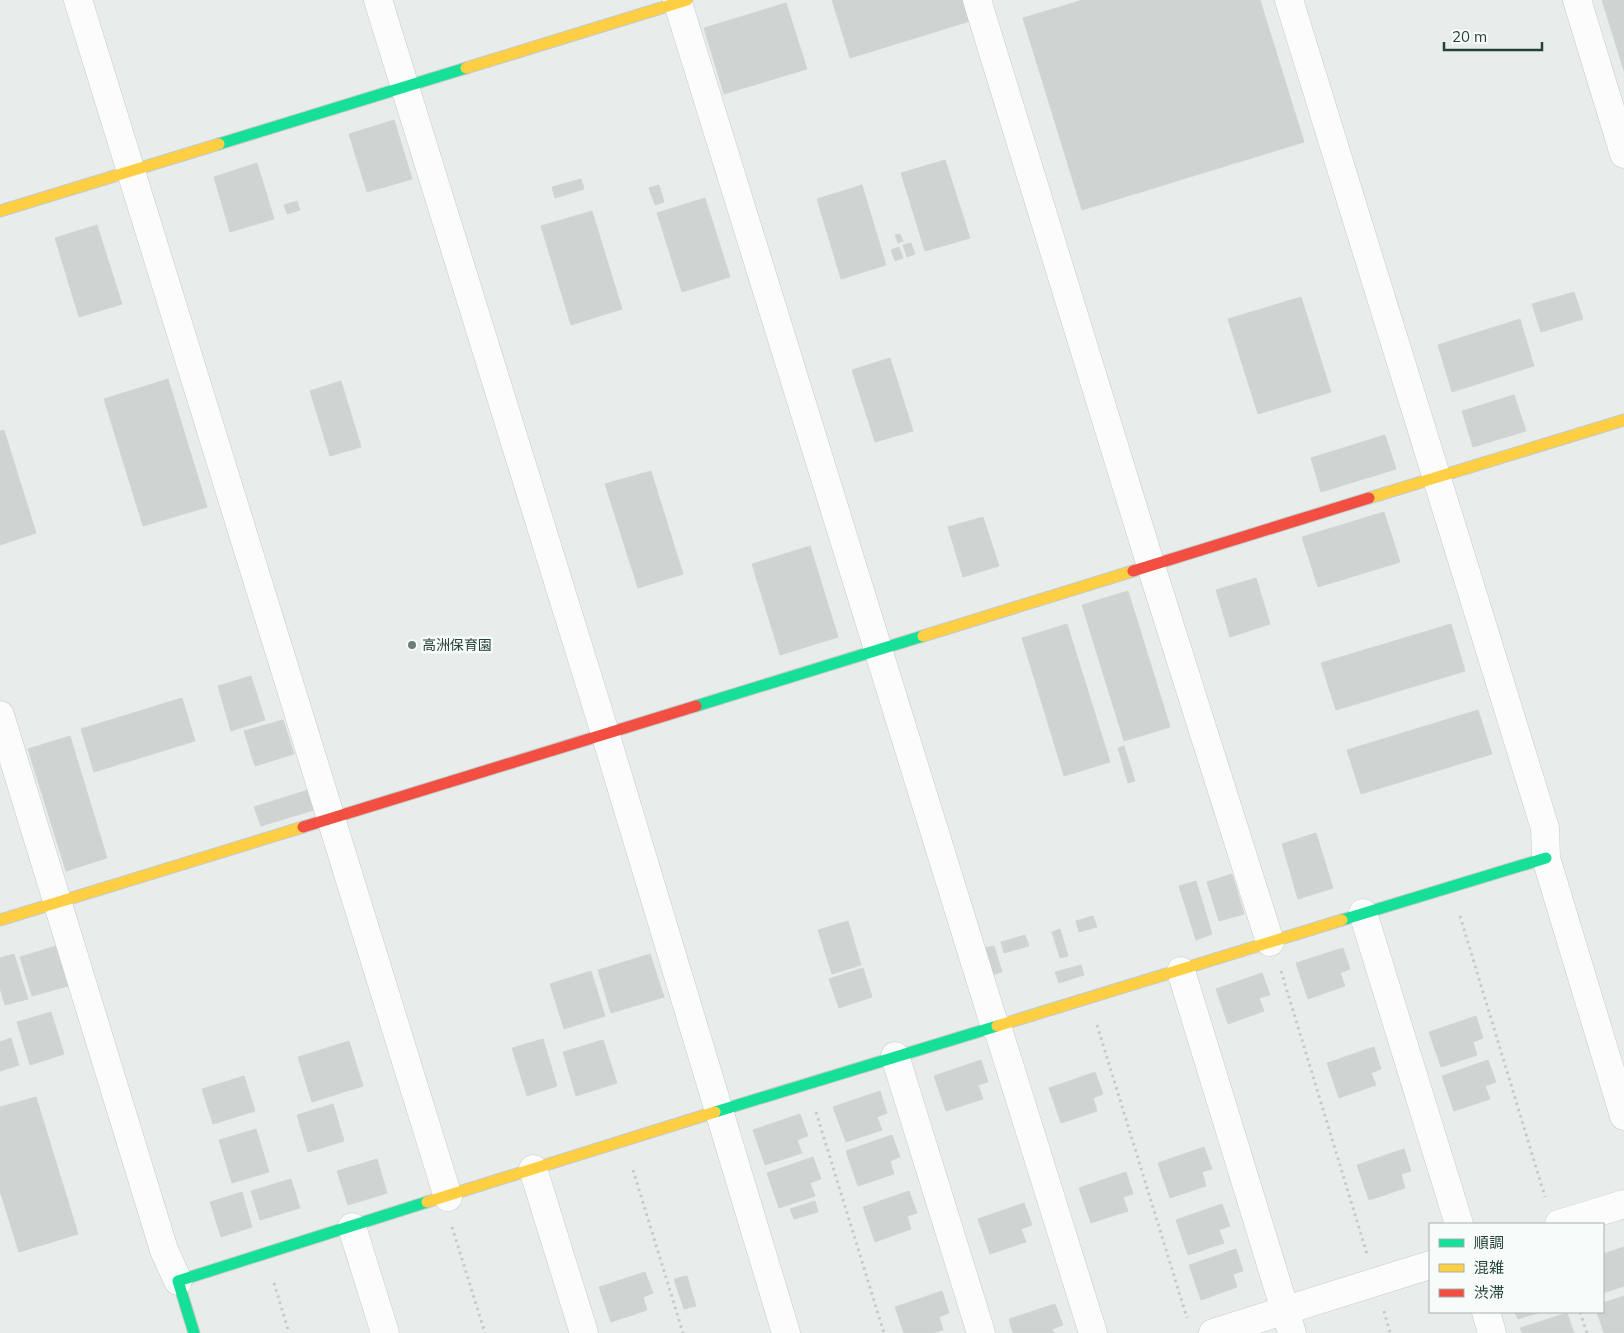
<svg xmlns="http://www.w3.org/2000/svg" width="1624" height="1333" font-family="Mulish,'Noto Sans JP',sans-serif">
	<rect width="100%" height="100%" fill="#e8edeb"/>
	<g fill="#cfd4d2" stroke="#d1d6d4">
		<path d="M832,0H964L970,21L850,58Z"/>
		<path d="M1083,0H1260L1304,142L1082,210L1023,18Z"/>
		<path d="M1602,0H1624V71Z"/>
		<path d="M786,3L807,69L724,94L704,28Z"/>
		<path d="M394,120L412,179L367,192L349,134Z"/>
		<path d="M945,160L970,238L925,251L901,173Z"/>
		<path d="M257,163L274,219L230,232L214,177Z"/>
		<path d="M581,179L584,189L555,198L552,187Z"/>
		<path d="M659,185L664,202L655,205L649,188Z"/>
		<path d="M862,185L886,265L841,279L817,199Z"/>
		<path d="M705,198L730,277L682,292L657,213Z"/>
		<path d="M297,201L300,210L287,214L284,205Z"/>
		<path d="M592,211L622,309L571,325L541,226Z"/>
		<path d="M97,225L122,304L79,317L55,238Z"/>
		<path d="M900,234L903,241L898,243L895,235Z"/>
		<path d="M911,243L915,254L907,257L903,245Z"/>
		<path d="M899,247L903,258L895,261L891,250Z"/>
		<path d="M1574,292L1583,319L1541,332L1532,304Z"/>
		<path d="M1301,297L1331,392L1258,414L1228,319Z"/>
		<path d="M1520,319L1534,366L1452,392L1438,345Z"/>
		<path d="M890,358L913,431L875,442L852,370Z"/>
		<path d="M168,379L207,507L143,526L104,399Z"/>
		<path d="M341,381L361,447L330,456L310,391Z"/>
		<path d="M1514,395L1526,431L1473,447L1462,411Z"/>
		<path d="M4,430L36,533L0,545V431Z"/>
		<path d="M1385,435L1396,469L1321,492L1311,458Z"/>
		<path d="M651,471L683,574L638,588L605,484Z"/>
		<path d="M1384,512L1400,562L1318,587L1302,537Z"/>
		<path d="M983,517L999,566L963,577L948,527Z"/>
		<path d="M810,546L838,637L780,655L752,564Z"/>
		<path d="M1256,578L1270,624L1230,637L1216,590Z"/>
		<path d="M1128,591L1170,727L1124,741L1082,605Z"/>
		<path d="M1067,624L1110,762L1064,776L1022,638Z"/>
		<path d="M1451,624L1465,671L1336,710L1321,663Z"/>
		<path d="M251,676L265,720L231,731L218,686Z"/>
		<path d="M182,698L195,741L94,772L81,729Z"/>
		<path d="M1478,710L1492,754L1361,794L1347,750Z"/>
		<path d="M283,720L294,754L255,766L244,731Z"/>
		<path d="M70,736L107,858L66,871L28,749Z"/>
		<path d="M1124,746L1135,781L1128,783L1118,748Z"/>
		<path d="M308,790L314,810L261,826L254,807Z"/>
		<path d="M1316,833L1333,888L1298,899L1282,844Z"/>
		<path d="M1232,874L1244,914L1219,921L1207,882Z"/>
		<path d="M1196,881L1212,934L1196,940L1179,886Z"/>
		<path d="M1093,916L1097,927L1079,932L1076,921Z"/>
		<path d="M848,921L861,965L832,974L818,930Z"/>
		<path d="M1060,929L1068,956L1060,958L1052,932Z"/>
		<path d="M1025,935L1029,946L1004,953L1001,942Z"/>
		<path d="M56,946L68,986L32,996L20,957Z"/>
		<path d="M994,946L1002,972L992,975L984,948Z"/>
		<path d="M1343,948L1350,969L1340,973L1345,986L1308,999L1296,963Z"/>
		<path d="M14,954L28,999L5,1005L0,988V958Z"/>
		<path d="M650,954L664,997L611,1013L598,970Z"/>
		<path d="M1081,965L1084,975L1059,983L1055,972Z"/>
		<path d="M863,968L872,997L839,1008L829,979Z"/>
		<path d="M591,971L605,1016L564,1029L550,984Z"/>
		<path d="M1262,973L1270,995L1259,998L1264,1011L1228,1024L1216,989Z"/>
		<path d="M51,1012L64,1054L30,1065L17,1022Z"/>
		<path d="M1476,1016L1483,1038L1473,1042L1477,1055L1441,1067L1429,1032Z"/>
		<path d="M11,1038L19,1065L0,1071V1042Z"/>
		<path d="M543,1039L557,1086L527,1096L512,1048Z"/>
		<path d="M603,1040L617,1083L576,1096L563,1052Z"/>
		<path d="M349,1041L363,1086L312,1102L298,1057Z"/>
		<path d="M1374,1047L1381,1069L1371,1073L1376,1085L1339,1098L1327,1063Z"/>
		<path d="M981,1060L988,1082L978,1085L983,1099L946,1111L934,1076Z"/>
		<path d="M1488,1060L1496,1082L1485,1086L1490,1099L1454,1111L1442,1076Z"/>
		<path d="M1095,1072L1103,1094L1093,1098L1097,1111L1061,1123L1049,1088Z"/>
		<path d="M244,1076L255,1111L213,1124L202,1089Z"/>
		<path d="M880,1091L887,1113L877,1117L882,1130L846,1142L833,1107Z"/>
		<path d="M36,1097L78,1234L19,1252L0,1191V1107Z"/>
		<path d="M333,1104L344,1141L308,1152L297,1115Z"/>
		<path d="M800,1114L808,1136L797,1140L802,1153L765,1165L753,1130Z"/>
		<path d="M256,1129L269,1172L232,1183L219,1140Z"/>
		<path d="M892,1135L900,1157L890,1161L894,1174L858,1186L846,1151Z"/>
		<path d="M1204,1147L1212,1169L1202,1172L1206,1186L1170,1198L1158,1163Z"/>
		<path d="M1404,1149L1411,1171L1401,1174L1405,1188L1369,1200L1357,1165Z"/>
		<path d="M813,1157L821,1179L810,1183L815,1196L779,1208L767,1173Z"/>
		<path d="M377,1159L387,1193L348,1205L337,1171Z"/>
		<path d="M1126,1172L1133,1194L1123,1197L1128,1211L1091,1223L1079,1188Z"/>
		<path d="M291,1179L300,1208L260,1220L251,1191Z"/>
		<path d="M909,1191L917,1213L907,1216L911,1229L875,1242L863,1207Z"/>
		<path d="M242,1192L252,1227L221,1237L210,1202Z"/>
		<path d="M815,1201L818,1212L794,1219L790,1209Z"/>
		<path d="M1024,1203L1032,1225L1021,1229L1026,1242L990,1254L978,1219Z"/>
		<path d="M1222,1204L1230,1226L1219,1230L1224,1243L1188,1255L1176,1220Z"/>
		<path d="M1624,1247V1286L1603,1293V1254Z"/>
		<path d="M1236,1249L1243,1271L1233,1274L1237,1287L1201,1300L1189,1265Z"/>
		<path d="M645,1272L653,1293L643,1297L647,1310L611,1322L599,1287Z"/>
		<path d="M687,1276L696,1306L684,1309L674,1279Z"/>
		<path d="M942,1291L949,1313L939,1317L943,1330L933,1333H904L895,1307Z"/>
		<path d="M1624,1296V1333H1604L1597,1312H1603V1303Z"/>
		<path d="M1055,1304L1063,1325L1052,1329L1054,1333H1013L1009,1319Z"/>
		<path d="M1515,1312H1541L1518,1319Z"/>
		<path d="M1567,1313L1574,1333H1522L1520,1328Z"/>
	</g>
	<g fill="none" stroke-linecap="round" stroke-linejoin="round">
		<g stroke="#c5cac8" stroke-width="29">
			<g id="street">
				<path d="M78,0L448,1197"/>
				<path d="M378,0L605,733L786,1333"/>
				<path d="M677,0L995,1027"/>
				<path d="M977,0L1151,566L1270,942"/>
				<path d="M1289,0L1545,828L1546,858L1624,1116"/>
				<path d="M1577,0L1624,154"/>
				<path d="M0,715L164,1250L178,1281"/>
				<path d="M1363,913L1459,1224"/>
				<path d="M1181,971L1292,1333"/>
				<path d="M997,1026L1093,1333"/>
				<path d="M895,1056L981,1333"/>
				<path d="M533,1169L584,1333"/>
				<path d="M1559,1224L1624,1204"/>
				<path d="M352,1227L385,1333"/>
				<path d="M1486,1312L1492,1333"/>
				<path d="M1213,1333L1430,1265"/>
			</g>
		</g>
		<g stroke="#c3cbc8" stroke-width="13">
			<g id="fast">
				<path d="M219,144L466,68"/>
				<path d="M696,706L923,636"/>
				<path d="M1342,920L1546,858"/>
				<path d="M715,1112L997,1026"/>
				<path d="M194,1333L178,1281L427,1202"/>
			</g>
		</g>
		<g stroke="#c3cbc8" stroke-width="13">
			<g id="slow">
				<path d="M466,68L687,0"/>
				<path d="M0,211L219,144"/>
				<path d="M1369,498L1624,420"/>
				<path d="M923,636L1133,571"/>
				<path d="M0,920L303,827"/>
				<path d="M997,1026L1342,920"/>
				<path d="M427,1202L715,1112"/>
			</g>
		</g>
		<g stroke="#c3cbc8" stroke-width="13">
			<g id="jam">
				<path d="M1133,571L1369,498"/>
				<path d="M303,827L696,706"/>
			</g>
		</g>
		<g stroke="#c3ccca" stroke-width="3" stroke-dasharray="2.5 4" stroke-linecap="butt">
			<path d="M1460,916L1545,1197"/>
			<path d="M1281,971L1367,1254"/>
			<path d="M1097,1025L1187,1318"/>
			<path d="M816,1112L884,1333"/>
			<path d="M633,1170L683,1333"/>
			<path d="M452,1227L485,1333"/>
			<path d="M274,1283L289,1333"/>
			<path d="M1384,1311L1390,1333"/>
			<path d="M1580,1312L1587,1333"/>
		</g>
		<use href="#street" stroke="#fcfcfc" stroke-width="28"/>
		<use href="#fast" stroke="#16e098" stroke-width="11"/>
		<use href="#slow" stroke="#ffcf43" stroke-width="11"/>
		<use href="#jam" stroke="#f24e42" stroke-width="11"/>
	</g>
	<circle fill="#697e78" stroke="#f7fbf9" stroke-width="2" cx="412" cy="645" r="5"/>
	<g text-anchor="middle" stroke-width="5" stroke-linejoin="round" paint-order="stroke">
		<g font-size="14" fill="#24423a" stroke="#f7fbf9" text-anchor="start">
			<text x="422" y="650">高洲保育園</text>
		</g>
	</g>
	<rect x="1429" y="1223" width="175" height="90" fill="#f7fbf9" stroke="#a3b1ad"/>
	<rect x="1439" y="1239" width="25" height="8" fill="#16e098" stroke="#a3b1ad"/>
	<text x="1474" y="1248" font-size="15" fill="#24423a">順調</text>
	<rect x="1439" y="1264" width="25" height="8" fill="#ffcf43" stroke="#a3b1ad"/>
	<text x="1474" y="1273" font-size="15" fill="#24423a">混雑</text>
	<rect x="1439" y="1289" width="25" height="8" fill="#f24e42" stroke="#a3b1ad"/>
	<text x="1474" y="1298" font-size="15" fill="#24423a">渋滞</text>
	<path d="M1444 42v8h98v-8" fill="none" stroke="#24423a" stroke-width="2.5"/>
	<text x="1452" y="42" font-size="15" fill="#24423a" stroke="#f7fbf9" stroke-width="4" paint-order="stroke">20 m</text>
</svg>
